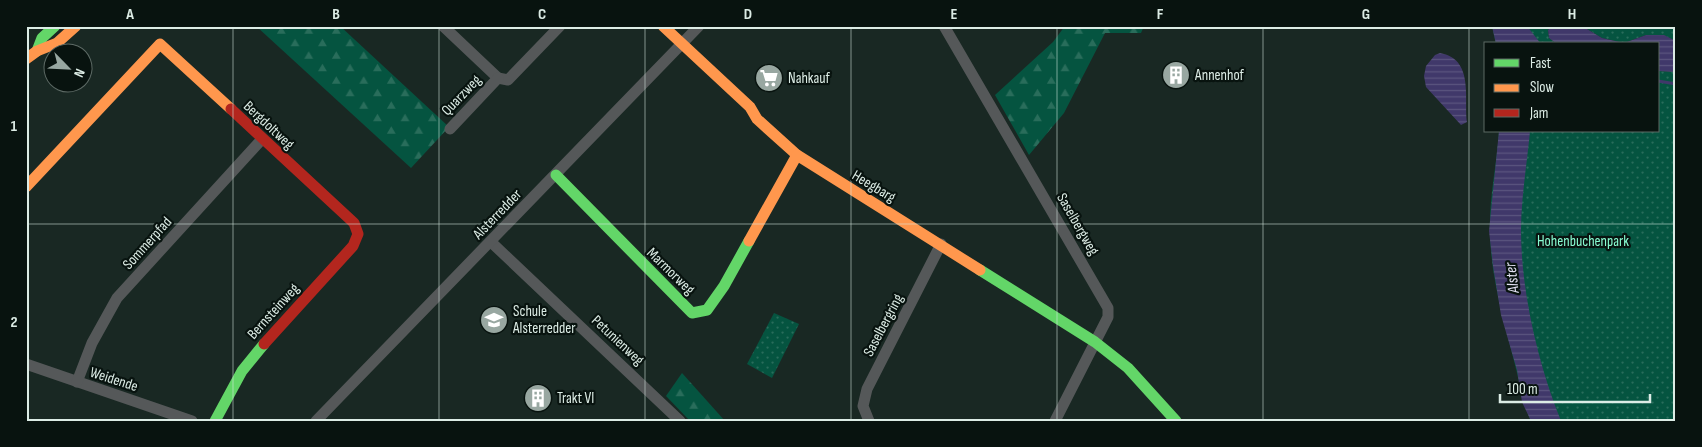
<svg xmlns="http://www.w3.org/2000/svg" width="1702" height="447" font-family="'Sofia Sans Condensed',sans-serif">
	<defs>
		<pattern id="grass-dots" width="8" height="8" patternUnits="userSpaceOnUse" patternTransform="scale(1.25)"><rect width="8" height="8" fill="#055440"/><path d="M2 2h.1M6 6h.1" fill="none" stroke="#296d5b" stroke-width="1.8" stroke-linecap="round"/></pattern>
		<pattern id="forest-firs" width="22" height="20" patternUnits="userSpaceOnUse" patternTransform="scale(1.25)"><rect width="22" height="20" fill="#055440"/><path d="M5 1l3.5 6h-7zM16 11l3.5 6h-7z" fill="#296d5b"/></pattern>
		<pattern id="water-rules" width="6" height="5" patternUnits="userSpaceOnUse" patternTransform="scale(1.25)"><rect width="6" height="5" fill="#40386a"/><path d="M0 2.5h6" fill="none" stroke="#5b557f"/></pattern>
	</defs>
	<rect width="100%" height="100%" fill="#192823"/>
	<g fill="url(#grass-dots)">
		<path d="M1492,26H1552L1548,30L1549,38L1557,44H1496Z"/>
		<path d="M1582,26H1676V41L1663,35H1646L1624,43L1602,38Z"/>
		<path d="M1658,71L1676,72V421H1531C1523,404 1521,388 1516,369C1505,323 1490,278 1490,230C1489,197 1497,164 1499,131H1658Z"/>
		<path d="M774,313L799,324L772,378L747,364Z"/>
	</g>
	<g fill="url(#forest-firs)">
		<path d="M256,26H340L449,127L411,168Z"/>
		<path d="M1065,26H1144L1141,33H1105L1064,113L1029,155L995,95L1053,42Z"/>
		<path d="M682,373L725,421H690L666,396Z"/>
	</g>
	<g fill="url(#water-rules)">
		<path d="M1492,26H1527L1541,44H1496Z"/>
		<path d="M1552,26H1582L1602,38L1624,43L1646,35H1664L1676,41V72L1658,71V44H1557L1549,38L1548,30Z"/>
		<path d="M1440,53C1474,59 1464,97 1467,122L1461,125L1426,87L1424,76L1426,66L1435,55Z"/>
		<path d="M1499,131H1530C1527,164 1521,198 1521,230C1521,291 1538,364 1561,421H1531L1522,402L1517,370L1501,315L1493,266L1489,231Z"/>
	</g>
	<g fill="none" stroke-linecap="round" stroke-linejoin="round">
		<path stroke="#40386a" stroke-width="3" d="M1658,81L1676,84"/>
		<g stroke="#555859" stroke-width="11">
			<path d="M443,26L498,78"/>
			<path d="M944,26L1108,308V317L1055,421"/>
			<path d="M498,78L508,80L560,26"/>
			<path d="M450,129L498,78"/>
			<path d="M491,242L680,421"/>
			<path d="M26,364L192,421"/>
			<path d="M77,382L92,343L117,298L262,139"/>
			<path d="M316,421L699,26"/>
			<path d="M869,421L863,406L867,389L941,244"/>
		</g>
		<g stroke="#63d668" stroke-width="11">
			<path d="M37,51L42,38L55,26"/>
			<path d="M556,175L692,313L707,310L724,286L749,241"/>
			<path d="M980,270L1095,342L1128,368L1176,421"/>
			<path d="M215,421L242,371L264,344"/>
		</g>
		<g stroke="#ff974d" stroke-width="11">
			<path d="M663,26L750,107L757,119L797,155L980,270"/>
			<path d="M26,59L37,51L57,43L76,26"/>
			<path d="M26,187L160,44L231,109"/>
			<path d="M749,241L797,155"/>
		</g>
		<path stroke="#b3261e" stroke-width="11" d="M231,109L354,223L358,234L353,246L264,344"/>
	</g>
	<path fill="none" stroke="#dcece5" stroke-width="1" stroke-opacity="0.55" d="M233,26V421M439,26V421M645,26V421M851,26V421M1057,26V421M1263,26V421M1469,26V421M26,224H1676"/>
	<defs>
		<g id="building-disc" transform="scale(1.4375)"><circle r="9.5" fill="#98a7a1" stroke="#08130f"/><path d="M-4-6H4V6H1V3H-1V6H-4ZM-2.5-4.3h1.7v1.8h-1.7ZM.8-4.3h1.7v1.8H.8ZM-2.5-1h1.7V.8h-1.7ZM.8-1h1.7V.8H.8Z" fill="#fff"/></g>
		<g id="supermarket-disc" transform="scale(1.4375)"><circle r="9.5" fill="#98a7a1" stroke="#08130f"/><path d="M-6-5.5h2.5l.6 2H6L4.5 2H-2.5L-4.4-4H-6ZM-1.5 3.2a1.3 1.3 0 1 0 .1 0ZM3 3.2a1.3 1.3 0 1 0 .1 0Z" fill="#fff"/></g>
		<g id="school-disc" transform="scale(1.4375)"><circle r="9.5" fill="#98a7a1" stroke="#08130f"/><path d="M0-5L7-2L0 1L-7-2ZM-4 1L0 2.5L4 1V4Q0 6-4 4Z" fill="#fff"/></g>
	</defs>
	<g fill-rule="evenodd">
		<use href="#building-disc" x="1176" y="75"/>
		<use href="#supermarket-disc" x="769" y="78"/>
		<use href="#school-disc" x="494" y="320"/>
		<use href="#building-disc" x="538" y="398"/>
	</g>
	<g text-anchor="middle" stroke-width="4.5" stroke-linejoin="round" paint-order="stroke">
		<g font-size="15" fill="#dcece5" stroke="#08130f" text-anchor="start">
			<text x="1195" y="80">Annenhof</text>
			<text x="788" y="83">Nahkauf</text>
			<text x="513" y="316">Schule<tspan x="513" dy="17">Alsterredder</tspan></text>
			<text x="557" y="403">Trakt VI</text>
		</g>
		<g font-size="15" fill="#dcece5" stroke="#08130f">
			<text transform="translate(461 95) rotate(-46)" y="5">Quarzweg</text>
			<text transform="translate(269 125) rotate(43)" y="5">Bergdoltweg</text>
			<text transform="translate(874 186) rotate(31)" y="5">Heegbarg</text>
			<text transform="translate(497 214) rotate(-46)" y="5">Alsterredder</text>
			<text transform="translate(1078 224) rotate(60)" y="5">Saselbergweg</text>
			<text transform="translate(147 243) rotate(-48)" y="5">Sommerpfad</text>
			<text transform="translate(671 271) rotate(44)" y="5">Marmorweg</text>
			<text transform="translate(273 311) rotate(-48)" y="5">Bernsteinweg</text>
			<text transform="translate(883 325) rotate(-62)" y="5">Saselbergring</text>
			<text transform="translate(618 340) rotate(43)" y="5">Petunienweg</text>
			<text transform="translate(114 379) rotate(18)" y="5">Weidende</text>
		</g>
		<g font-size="15" fill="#88fbd1" stroke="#08130f">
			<text x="1583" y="246">Hohenbuchenpark</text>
		</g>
		<g font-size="16" font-style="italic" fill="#e2e1f2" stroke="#08130f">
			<text transform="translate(1511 278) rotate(-97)" y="6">Alster</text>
		</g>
	</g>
	<rect width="1702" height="447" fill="none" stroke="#08130f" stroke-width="55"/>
	<rect x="1484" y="42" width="175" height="90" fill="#08130f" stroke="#5d6a65"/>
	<rect x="1494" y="59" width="25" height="8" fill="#63d668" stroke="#5d6a65"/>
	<text x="1530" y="68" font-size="15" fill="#dcece5">Fast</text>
	<rect x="1494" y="84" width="25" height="8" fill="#ff974d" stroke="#5d6a65"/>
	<text x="1530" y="92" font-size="15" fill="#dcece5">Slow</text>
	<rect x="1494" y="109" width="25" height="8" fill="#b3261e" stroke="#5d6a65"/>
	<text x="1530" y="118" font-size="15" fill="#dcece5">Jam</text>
	<g transform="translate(68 68) rotate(114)"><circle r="24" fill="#08130f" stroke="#5d6a65"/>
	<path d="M0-4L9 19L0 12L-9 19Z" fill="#98a7a1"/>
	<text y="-8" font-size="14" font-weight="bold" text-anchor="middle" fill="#dcece5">N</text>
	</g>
	<path d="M1500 394v8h150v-8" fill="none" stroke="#dcece5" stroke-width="2.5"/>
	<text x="1507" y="394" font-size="15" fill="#dcece5" stroke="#08130f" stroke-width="4" paint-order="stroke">100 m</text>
	<rect x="28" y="28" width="1646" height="392" fill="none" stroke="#dcece5" stroke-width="2"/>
	<g font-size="16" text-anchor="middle" font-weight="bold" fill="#dcece5">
		<text x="130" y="19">A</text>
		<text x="336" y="19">B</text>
		<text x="542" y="19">C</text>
		<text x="748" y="19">D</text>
		<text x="954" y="19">E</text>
		<text x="1160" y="19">F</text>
		<text x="1366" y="19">G</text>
		<text x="1572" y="19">H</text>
		<text x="14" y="131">1</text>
		<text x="14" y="327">2</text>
	</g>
</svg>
